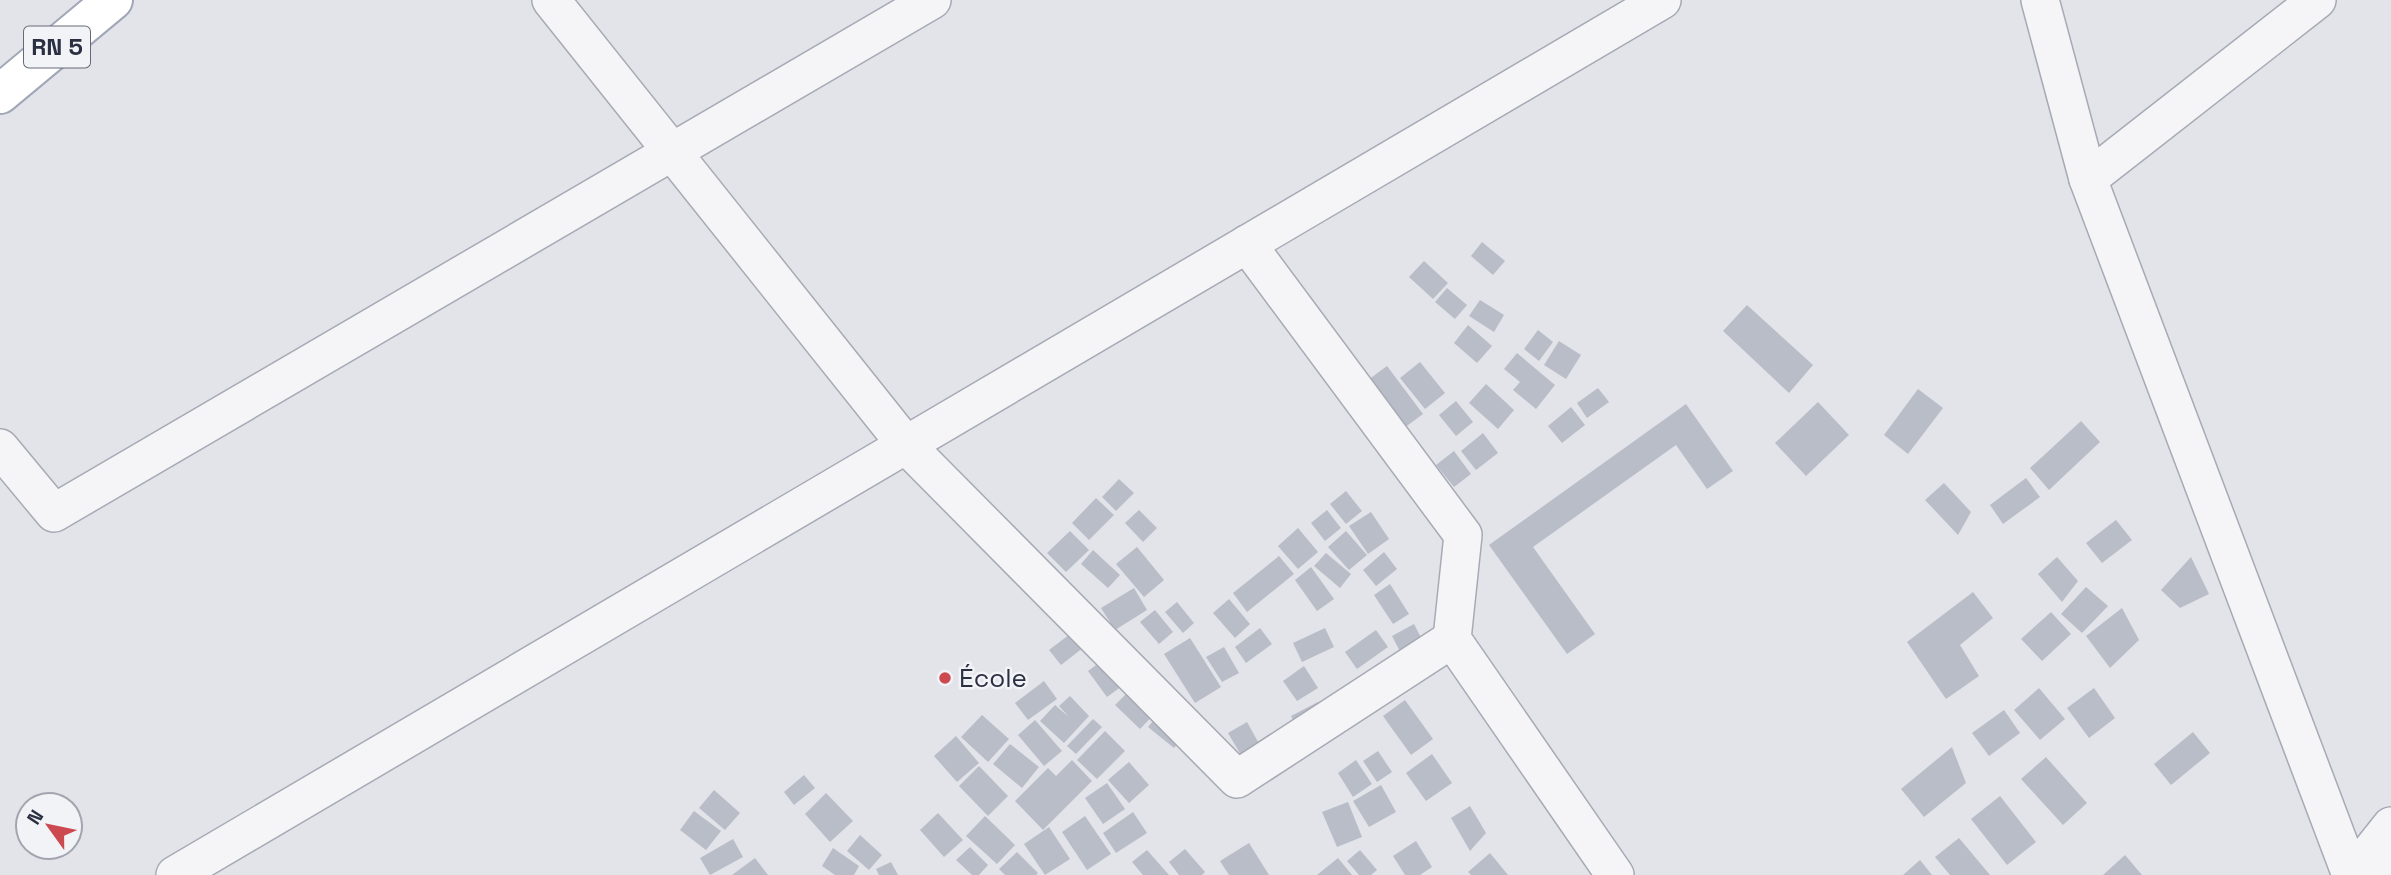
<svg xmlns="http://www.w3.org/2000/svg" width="2391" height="875" font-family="'Space Grotesk',sans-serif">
	<rect width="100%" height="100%" fill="#e2e4ea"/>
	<g fill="#b9bdc7">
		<path d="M1482,242L1505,261L1493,275L1471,256Z"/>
		<path d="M1424,261L1448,283L1433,299L1409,277Z"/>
		<path d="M1447,288L1467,305L1455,319L1435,302Z"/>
		<path d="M1480,300L1504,315L1494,332L1469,316Z"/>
		<path d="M1747,305L1813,365L1789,393L1723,331Z"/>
		<path d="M1468,325L1492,346L1477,363L1454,343Z"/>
		<path d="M1538,330L1553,342L1539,361L1524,349Z"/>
		<path d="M1559,341L1581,355L1566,379L1544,365Z"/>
		<path d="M1517,353L1555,385L1536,409L1513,390L1520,382L1504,369Z"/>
		<path d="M1420,362L1445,393L1425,409L1400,378Z"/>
		<path d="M1387,366L1423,414L1400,431L1364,383Z"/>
		<path d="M1486,384L1514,410L1498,429L1469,403Z"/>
		<path d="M1598,388L1609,402L1587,418L1577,403Z"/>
		<path d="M1918,389L1943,408L1908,454L1884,435Z"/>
		<path d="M1456,401L1473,422L1456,436L1439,415Z"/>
		<path d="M1818,402L1849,435L1806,476L1775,443Z"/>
		<path d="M1686,404L1733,471L1707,489L1676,445L1533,547L1595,634L1567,654L1489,545Z"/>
		<path d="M1571,407L1585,425L1562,443L1548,426Z"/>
		<path d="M2081,421L2100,442L2049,490L2030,468Z"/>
		<path d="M1483,433L1498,453L1476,470L1461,451Z"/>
		<path d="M1454,451L1471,474L1454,487L1436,465Z"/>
		<path d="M2026,478L2040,497L2003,524L1990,505Z"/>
		<path d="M1119,479L1134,493L1116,511L1102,497Z"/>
		<path d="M1944,483L1971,512L1958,535L1925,500Z"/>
		<path d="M1346,491L1362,511L1346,524L1330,504Z"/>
		<path d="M1096,498L1114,515L1089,540L1072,523Z"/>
		<path d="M1139,510L1157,528L1143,542L1125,523Z"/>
		<path d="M1327,510L1341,528L1325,541L1311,523Z"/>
		<path d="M1371,512L1389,539L1368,554L1349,526Z"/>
		<path d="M2116,520L2132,540L2102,563L2086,543Z"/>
		<path d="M1298,528L1318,552L1298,569L1278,546Z"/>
		<path d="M1070,531L1089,550L1066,572L1047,553Z"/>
		<path d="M1346,531L1367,555L1349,570L1328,547Z"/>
		<path d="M1137,547L1164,580L1144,597L1116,564Z"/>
		<path d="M1093,550L1120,575L1108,588L1081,564Z"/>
		<path d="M1384,552L1397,569L1376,586L1363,570Z"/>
		<path d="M1326,553L1351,574L1340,588L1314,566Z"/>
		<path d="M1279,556L1294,574L1247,612L1233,593Z"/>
		<path d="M2057,557L2078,581L2062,602L2038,574Z"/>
		<path d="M2191,557L2209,594L2180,608L2161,590Z"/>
		<path d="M1311,567L1334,599L1317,611L1295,580Z"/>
		<path d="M1390,584L1409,614L1393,624L1374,595Z"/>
		<path d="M2086,587L2108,606L2082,633L2061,614Z"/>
		<path d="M1134,588L1147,610L1115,630L1101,608Z"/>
		<path d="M1973,592L1993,618L1960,645L1979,676L1946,699L1907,642Z"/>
		<path d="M1229,599L1250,624L1235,638L1213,613Z"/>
		<path d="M1177,602L1194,623L1183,633L1165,612Z"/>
		<path d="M2122,608L2139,640L2110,668L2086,636Z"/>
		<path d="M1155,610L1173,632L1159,644L1140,622Z"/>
		<path d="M2051,612L2071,634L2042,661L2021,639Z"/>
		<path d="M1414,624L1428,651L1406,663L1392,636Z"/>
		<path d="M1082,625L1093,640L1061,665L1049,650Z"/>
		<path d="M1260,628L1272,644L1246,663L1235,647Z"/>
		<path d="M1325,628L1334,647L1302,662L1293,643Z"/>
		<path d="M1376,630L1388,647L1357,669L1345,652Z"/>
		<path d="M1190,638L1221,687L1195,703L1164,654Z"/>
		<path d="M1224,647L1239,673L1222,682L1206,657Z"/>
		<path d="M1110,655L1129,681L1107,697L1088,671Z"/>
		<path d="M1304,666L1318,688L1297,701L1283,681Z"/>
		<path d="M1044,681L1057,699L1028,720L1015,703Z"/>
		<path d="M1137,683L1161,707L1140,729L1115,705Z"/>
		<path d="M2039,688L2065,719L2040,740L2014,710Z"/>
		<path d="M2094,688L2115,718L2089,738L2067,708Z"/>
		<path d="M1070,696L1089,716L1064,743L1040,721L1055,705L1069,717L1059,706Z"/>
		<path d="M1405,700L1433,739L1411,755L1383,716Z"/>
		<path d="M1318,702L1326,717L1299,732L1291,716Z"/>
		<path d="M1162,710L1188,732L1174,748L1148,727Z"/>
		<path d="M2004,710L2020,733L1989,756L1972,733Z"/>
		<path d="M982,715L1009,739L988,762L961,737Z"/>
		<path d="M1093,719L1102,727L1076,754L1067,746Z"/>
		<path d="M1035,720L1062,751L1044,766L1018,735Z"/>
		<path d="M1247,722L1262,749L1244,760L1228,733Z"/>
		<path d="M1105,731L1125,751L1097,779L1077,760Z"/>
		<path d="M2193,732L2210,753L2171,785L2154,764Z"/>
		<path d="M956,736L979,763L957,782L934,756Z"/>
		<path d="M1010,744L1039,767L1022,788L993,764Z"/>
		<path d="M1952,747L1966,783L1924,817L1901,789Z"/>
		<path d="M1378,751L1392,772L1377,782L1363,761Z"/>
		<path d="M1432,754L1452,783L1426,801L1406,773Z"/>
		<path d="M2046,757L2087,803L2063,825L2021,779Z"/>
		<path d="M1072,760L1092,781L1043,830L1015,801L1048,768L1056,776Z"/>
		<path d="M1356,760L1372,784L1353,797L1338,773Z"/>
		<path d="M1129,762L1149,785L1129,803L1108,780Z"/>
		<path d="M979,766L1008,796L988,816L959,786Z"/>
		<path d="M804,775L815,788L794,805L784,792Z"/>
		<path d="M1107,783L1125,809L1103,824L1085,798Z"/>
		<path d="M1381,785L1396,812L1369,827L1353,801Z"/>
		<path d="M714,790L740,813L725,830L699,808Z"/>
		<path d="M826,793L853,821L830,842L805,814Z"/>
		<path d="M2000,796L2036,842L2007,865L1971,819Z"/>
		<path d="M1348,802L1362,837L1337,847L1322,812Z"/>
		<path d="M1470,806L1486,833L1470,851L1451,818Z"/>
		<path d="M694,811L721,831L706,850L680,830Z"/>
		<path d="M1133,812L1147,833L1116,853L1103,833Z"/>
		<path d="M938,813L963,840L944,857L920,830Z"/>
		<path d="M985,816L1015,845L997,864L966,836Z"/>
		<path d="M1085,816L1111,854L1087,870L1062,832Z"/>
		<path d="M1049,827L1070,859L1045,875L1024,844Z"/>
		<path d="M860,835L882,855L869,870L847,851Z"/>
		<path d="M1959,838L1990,875H1950L1935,857Z"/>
		<path d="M733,839L743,857L710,875L700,858Z"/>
		<path d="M1416,841L1432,867L1420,875H1405L1393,856Z"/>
		<path d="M1249,843L1269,875H1229L1220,861Z"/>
		<path d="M970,847L988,865L979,875H972L956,860Z"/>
		<path d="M833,848L859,866L854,875H835L822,866Z"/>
		<path d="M1185,849L1205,872L1202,875H1179L1169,862Z"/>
		<path d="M1147,850L1169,875H1143L1132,862Z"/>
		<path d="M1360,850L1377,870L1371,875H1359L1347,861Z"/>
		<path d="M1017,852L1038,873L1036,875H1005L999,869Z"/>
		<path d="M1490,853L1508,875H1471L1468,872Z"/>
		<path d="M2125,855L2142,875H2103Z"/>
		<path d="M755,858L768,875H732Z"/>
		<path d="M1338,858L1352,875H1317Z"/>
		<path d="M1920,860L1932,875H1903Z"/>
		<path d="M891,862L898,875H879L876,869Z"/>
	</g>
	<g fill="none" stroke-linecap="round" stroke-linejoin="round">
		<g stroke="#a7aab4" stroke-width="40">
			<g id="street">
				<path d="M551,0L906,445L1237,779L1452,639"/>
				<path d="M2040,0L2088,179L2351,875"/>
				<path d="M2088,179L2317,0"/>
				<path d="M1247,244L1463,535L1452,639L1615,875"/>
				<path d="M0,448L54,513L932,0"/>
				<path d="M175,875L1662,0"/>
				<path d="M2352,875L2391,826"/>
				<path d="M2384,875L2391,870"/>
			</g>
		</g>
		<g stroke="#a1a7b6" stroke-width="42">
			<path id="primary" d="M0,94L113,0"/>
		</g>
		<use href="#street" stroke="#f5f5f8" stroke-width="37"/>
		<use href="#primary" stroke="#fff" stroke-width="38"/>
	</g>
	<circle fill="#cc4a4f" stroke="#f2f3f7" stroke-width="2.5" cx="945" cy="678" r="7"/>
	<g text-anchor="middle" stroke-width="5" stroke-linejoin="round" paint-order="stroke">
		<rect fill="#f2f3f7" stroke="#666a78" stroke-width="2" x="24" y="26.5" width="66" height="41" rx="5"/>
		<g font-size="24" font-weight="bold" fill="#2a3042">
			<text x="57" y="55">RN 5</text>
		</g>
		<g font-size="26" fill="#2a3042" stroke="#f2f3f7" text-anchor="start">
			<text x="959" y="687">École</text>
		</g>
	</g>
	<g transform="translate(49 826) rotate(303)"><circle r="33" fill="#f2f3f7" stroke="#a2a5af" stroke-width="2"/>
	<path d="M0-5L12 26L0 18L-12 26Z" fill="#cc4a4f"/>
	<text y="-10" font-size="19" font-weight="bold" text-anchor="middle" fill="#2a3042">N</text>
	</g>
</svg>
